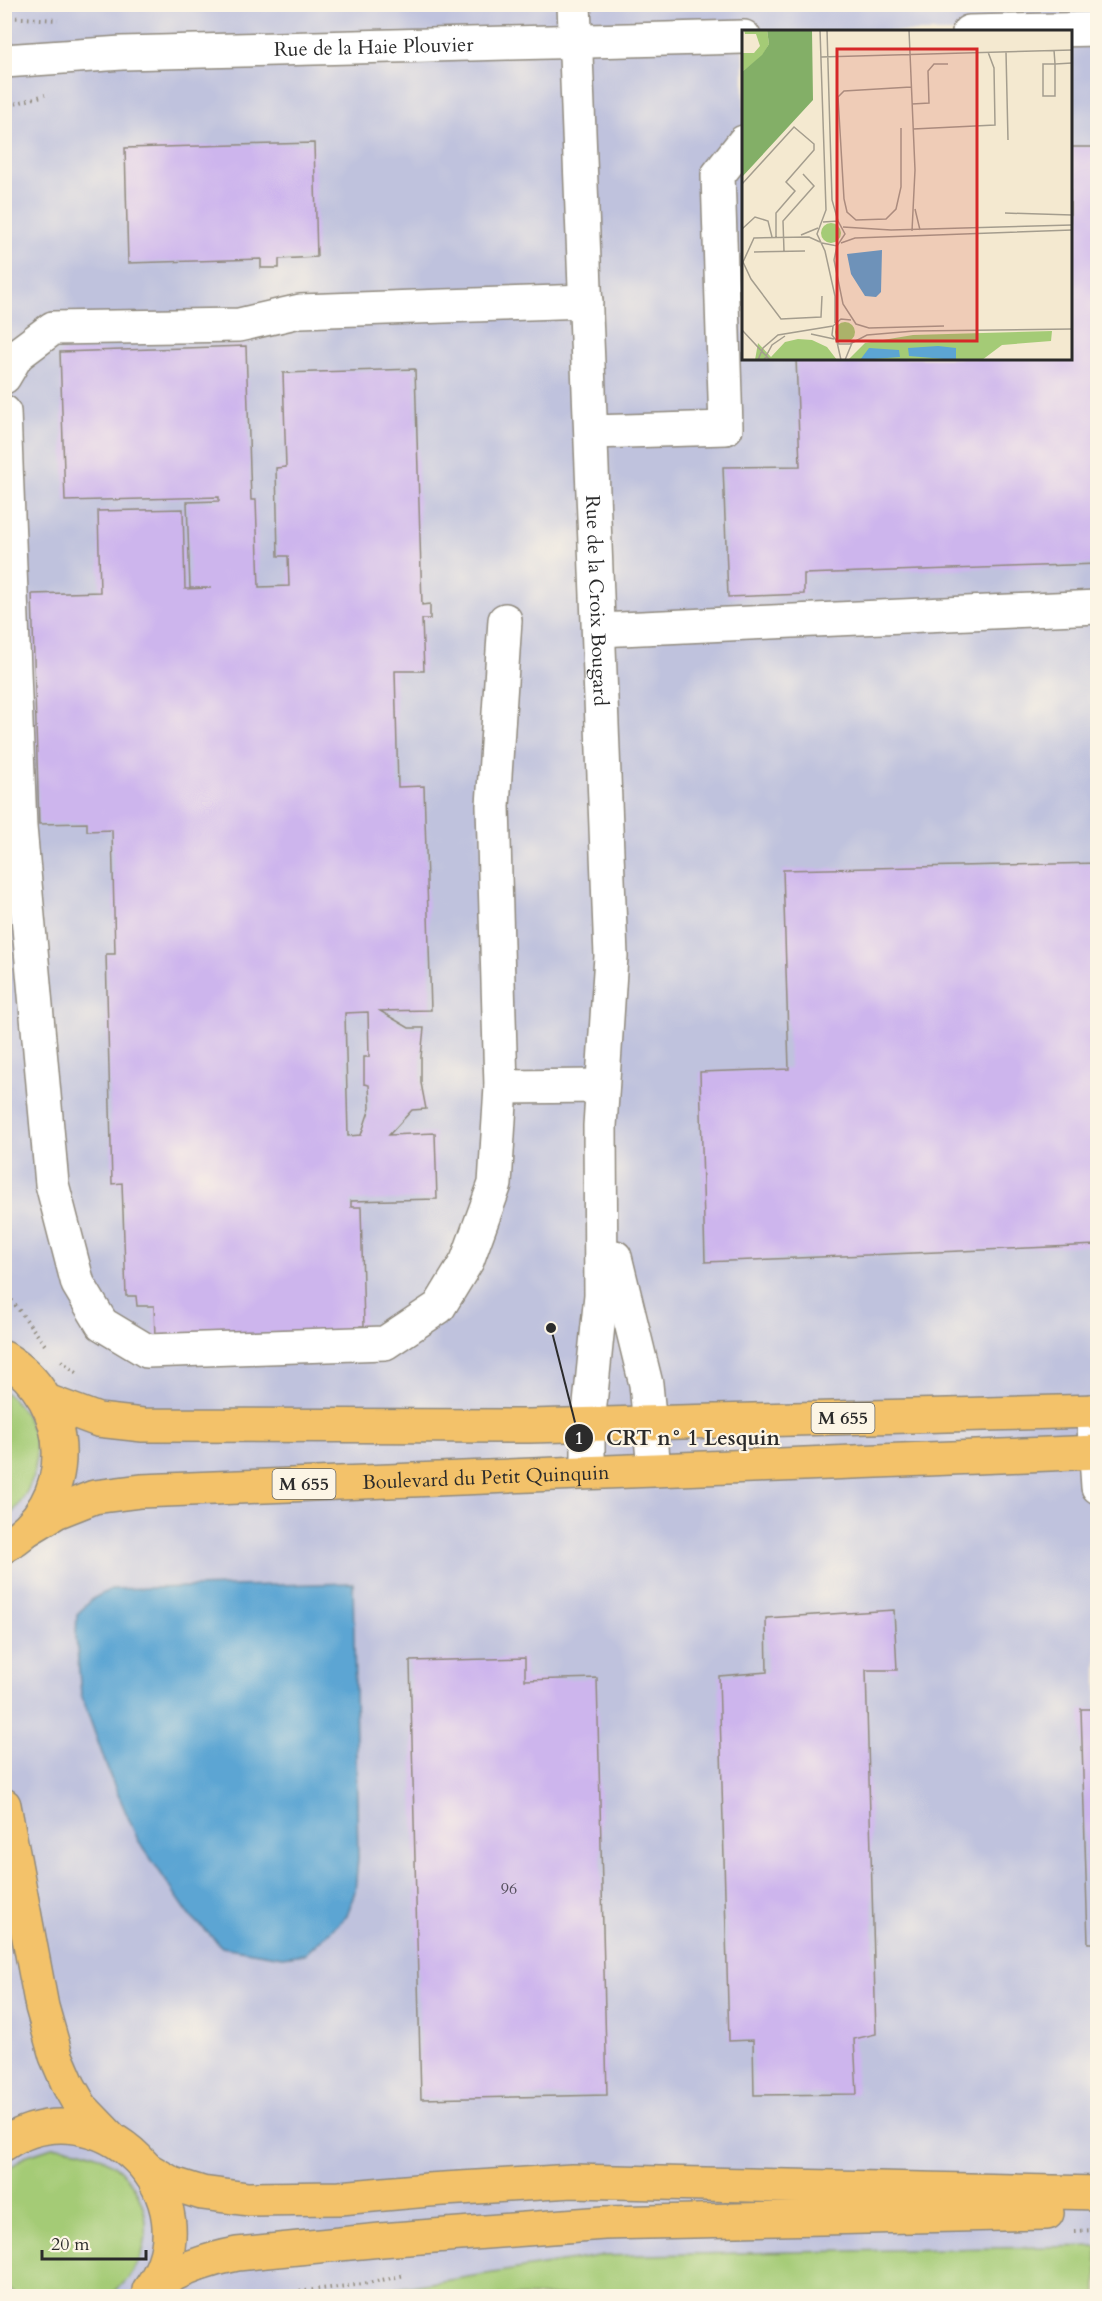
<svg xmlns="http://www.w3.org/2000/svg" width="1102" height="2301" font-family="Cardo,serif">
	<rect width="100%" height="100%" fill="#fcf5e5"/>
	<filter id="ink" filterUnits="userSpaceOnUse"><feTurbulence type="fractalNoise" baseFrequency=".0167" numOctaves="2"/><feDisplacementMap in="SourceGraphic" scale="12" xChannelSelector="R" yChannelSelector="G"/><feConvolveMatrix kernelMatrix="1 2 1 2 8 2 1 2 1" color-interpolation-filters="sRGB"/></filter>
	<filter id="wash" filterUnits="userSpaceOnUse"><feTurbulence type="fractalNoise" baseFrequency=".008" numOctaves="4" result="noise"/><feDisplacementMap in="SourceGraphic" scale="24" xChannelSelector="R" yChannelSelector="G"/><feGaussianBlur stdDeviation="1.35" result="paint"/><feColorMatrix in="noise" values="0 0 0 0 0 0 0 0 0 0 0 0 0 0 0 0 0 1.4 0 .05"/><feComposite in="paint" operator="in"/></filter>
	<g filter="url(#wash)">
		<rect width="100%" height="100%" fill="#f4e9d0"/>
		<path fill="#bfc2dd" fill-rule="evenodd" d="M5,5H1097V2296H5ZM744,32H1070V358H744Z"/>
		<g fill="#a4cb76" stroke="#687b50" stroke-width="1.5">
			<path d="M4,1391C48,1427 45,1483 5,1520Z"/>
			<path d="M52,2147C141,2144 181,2244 109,2296H17L5,2286V2172L25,2156Z"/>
			<path d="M1097,2246V2296H349L599,2256Z"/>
		</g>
		<path fill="#5ca5d3" stroke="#44687f" stroke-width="1.5" d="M353,1583L358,1858L355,1891L347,1916L305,1954L282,1957L222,1947L188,1913L138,1840L110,1776L81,1694L76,1637L77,1614L94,1598L111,1589Z"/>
		<g id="blocks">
			<g fill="#cdb5ed" fill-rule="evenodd">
				<path d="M314,143L317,257L279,259V268H261V259L128,263L125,148Z"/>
				<path d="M1070,147H1098V564L804,574V594L728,597L723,467L800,466L796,358H1070Z"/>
				<path d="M246,346L251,500H256L259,587L289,586L288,556H278L276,468L286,467L283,373L415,369L422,605L430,604V619H422L424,671H395L398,787L424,786L431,1010L380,1011L409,1028H424L421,1057V1083L426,1109L412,1110L389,1135L435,1133L437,1199L351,1201V1207H361L364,1326H360V1331L155,1338L154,1306H137L136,1296H126L122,1183L112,1184L106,954H115L112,830L87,831V823L39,824L32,594L100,592L98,511L183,509L185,589L211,588H190L187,502L219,501V497L65,501L60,352ZM368,1012L369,1057H364V1084L369,1085L370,1108L361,1135L348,1136L345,1013Z"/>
				<path d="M1098,863V1245L705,1262L700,1072L789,1069L783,870Z"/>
				<path d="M894,1610L897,1670H866L876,2034L854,2039L857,2094L754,2095L753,2040L729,2041L719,1676L767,1672L766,1618Z"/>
				<path d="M525,1658V1680L597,1678L607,2095L421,2099L410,1661Z"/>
				<path d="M1081,1709H1098V1943H1088Z"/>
			</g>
		</g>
	</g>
	<g filter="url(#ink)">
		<use href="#blocks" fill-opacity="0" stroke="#908a7e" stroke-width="1.5"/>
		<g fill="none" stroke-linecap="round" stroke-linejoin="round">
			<g stroke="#908a7e" stroke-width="36">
				<g id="minor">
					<path id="s1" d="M574,4L611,956L600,1126L601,1295L588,1424V1472"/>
					<path d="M969,32L1098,29"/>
					<path id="s2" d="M4,61L122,53L744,37"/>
					<path d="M4,377L17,355L53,328L239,325L300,311L586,301"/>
					<path d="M4,412L20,827L52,1184L78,1284L102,1324L147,1351L385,1343L439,1307L467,1261L495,1184L501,1087L493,806L505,620"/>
					<path d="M592,432L726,428L718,175L744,142"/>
					<path d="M599,630L1098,607"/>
					<path d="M501,1087L602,1086"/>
					<path d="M615,1257L646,1384L654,1469"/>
					<path d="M1093,1411L1098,1487"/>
				</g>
			</g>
			<g stroke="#908a7e" stroke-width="36">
				<g id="major">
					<path d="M4,1358C76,1401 79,1504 4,1546"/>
					<path d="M47,1401L98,1420L143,1425L529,1426L1098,1411"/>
					<path id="s3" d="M28,1529L56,1512L94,1497L141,1491L1098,1452"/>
					<path d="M4,1805L42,2007L56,2056L69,2086L81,2107L110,2137"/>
					<path d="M4,2144C99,2081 217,2198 149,2290"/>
					<path d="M147,2169L173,2184L202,2193L248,2199L340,2198L428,2190L572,2181L1098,2193"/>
					<path d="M153,2285C181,2269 206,2260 237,2254L381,2240L604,2223L1047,2213"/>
				</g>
			</g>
			<g stroke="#908a7e" stroke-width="4" stroke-dasharray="1.5 4.5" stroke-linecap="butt">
				<path d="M4,17L58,20"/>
				<path d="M4,107L45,95"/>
				<path d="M4,1284L10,1298L45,1345"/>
				<path d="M61,1361L78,1374"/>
				<path d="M1075,2231L1095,2230"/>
				<path d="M264,2296L363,2284L405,2275"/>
			</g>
			<use href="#minor" stroke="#fff" stroke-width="33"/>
			<use href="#major" stroke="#f3c26a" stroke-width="33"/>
		</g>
	</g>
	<g text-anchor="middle" stroke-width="4.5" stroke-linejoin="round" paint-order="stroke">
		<g font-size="16" fill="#544e5c">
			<text x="509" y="1894">96</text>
		</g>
		<g fill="#fcf5e5" stroke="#6a6863" stroke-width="1.5">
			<rect x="811.5" y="1403" width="63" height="30" rx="4.5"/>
			<rect x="272.5" y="1469" width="63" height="30" rx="4.5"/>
		</g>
		<g font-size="18" font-weight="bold" fill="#2b2b2b">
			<text x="843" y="1424">M 655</text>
			<text x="304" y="1490">M 655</text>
		</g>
		<g font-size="20" fill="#2b2b2b" stroke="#fcf5e5">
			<text dy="7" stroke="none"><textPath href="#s2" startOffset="370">Rue de la Haie Plouvier</textPath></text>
			<text dy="7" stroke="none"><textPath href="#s1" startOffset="597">Rue de la Croix Bougard</textPath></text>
			<text dy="7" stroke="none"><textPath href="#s3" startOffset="466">Boulevard du Petit Quinquin</textPath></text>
		</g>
	</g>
	<g transform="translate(742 30)">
		<rect width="330" height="330" fill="#f4e9d0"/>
		<path d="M2,0H25L27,14L20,26L0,42V23H12L18,16L14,4H3ZM79 203a10 10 0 1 1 20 0a10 10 0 1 1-20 0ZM93 302a10 10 0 1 1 20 0a10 10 0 1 1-20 0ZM310,301L309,311L260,315L240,330H106L123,313L171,305ZM56,309L70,310L85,317L95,330H13L16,313L29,327L43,312Z" fill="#a4cb76"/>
		<path d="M25,0H70L71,70L0,147V42L20,25L27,14Z" fill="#83af67"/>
		<path d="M140,220L139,262L134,267L123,266L109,244L105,224ZM196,316L214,318V330L167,326L166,318ZM127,318L157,320L158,327L118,330Z" fill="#5ca5d3"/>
		<path fill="none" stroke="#a49d8e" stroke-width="1.5" d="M78,0L84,180L75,204L83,221L93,266V293M85,0L90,170L96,191M167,0L173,140L170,201M312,20L313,34V66H301V34H313L330,33M264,22L266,110M79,27L330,20M170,74L187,73L186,41L192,34H206M159,98V157L154,179L144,189L114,190L105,182L102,169L96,67L102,61L169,57M171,99L253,95L252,38L246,22M0,154L52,97L72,114V120L44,152L53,161L34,183V207M173,179L178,200M263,183L330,185M101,197L149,200L330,195M0,199L13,187L26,191L30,207M59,205L76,198M78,212L67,207L12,208L1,232L9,249L39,289L79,287L80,266M80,213L95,216L103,204L96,191L81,192M99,213L113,208L330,200M95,216L92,230L101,274L114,294L127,298L202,296M42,221L41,191L72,156L61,144M12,222L63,221M109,290L99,289L91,296L90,305L97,314H108L125,305L172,301L330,299M0,300L28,330M69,304L92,309M95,312L99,330M16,330L21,318L36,305L91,296M22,330L30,315L43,306M103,330L110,313"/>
		<path fill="#d62828" fill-opacity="0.15" stroke="#d62828" stroke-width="3" d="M95,19H235V311H95Z"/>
		<rect width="330" height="330" fill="none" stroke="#2b2b2b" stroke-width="3"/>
	</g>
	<path fill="none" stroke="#2b2b2b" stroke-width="2" d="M551 1328L579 1438"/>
	<g fill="#2b2b2b" stroke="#fcf5e5" stroke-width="2">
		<circle cx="551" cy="1328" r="6"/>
		<circle cx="579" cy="1438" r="15"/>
	</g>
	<g font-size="18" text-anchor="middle" font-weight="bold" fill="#fff">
		<text x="579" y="1444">1</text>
	</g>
	<g font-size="21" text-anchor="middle" font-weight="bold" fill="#2b2b2b" stroke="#fcf5e5" stroke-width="4.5" stroke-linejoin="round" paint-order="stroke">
		<text x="693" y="1445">CRT n° 1 Lesquin</text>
	</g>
	<rect width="1102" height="2301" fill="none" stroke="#fcf5e5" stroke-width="24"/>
	<path d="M42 2250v9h104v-9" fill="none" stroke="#2b2b2b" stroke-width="3"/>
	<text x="51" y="2250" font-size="18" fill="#2b2b2b" stroke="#fcf5e5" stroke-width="4.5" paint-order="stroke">20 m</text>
</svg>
